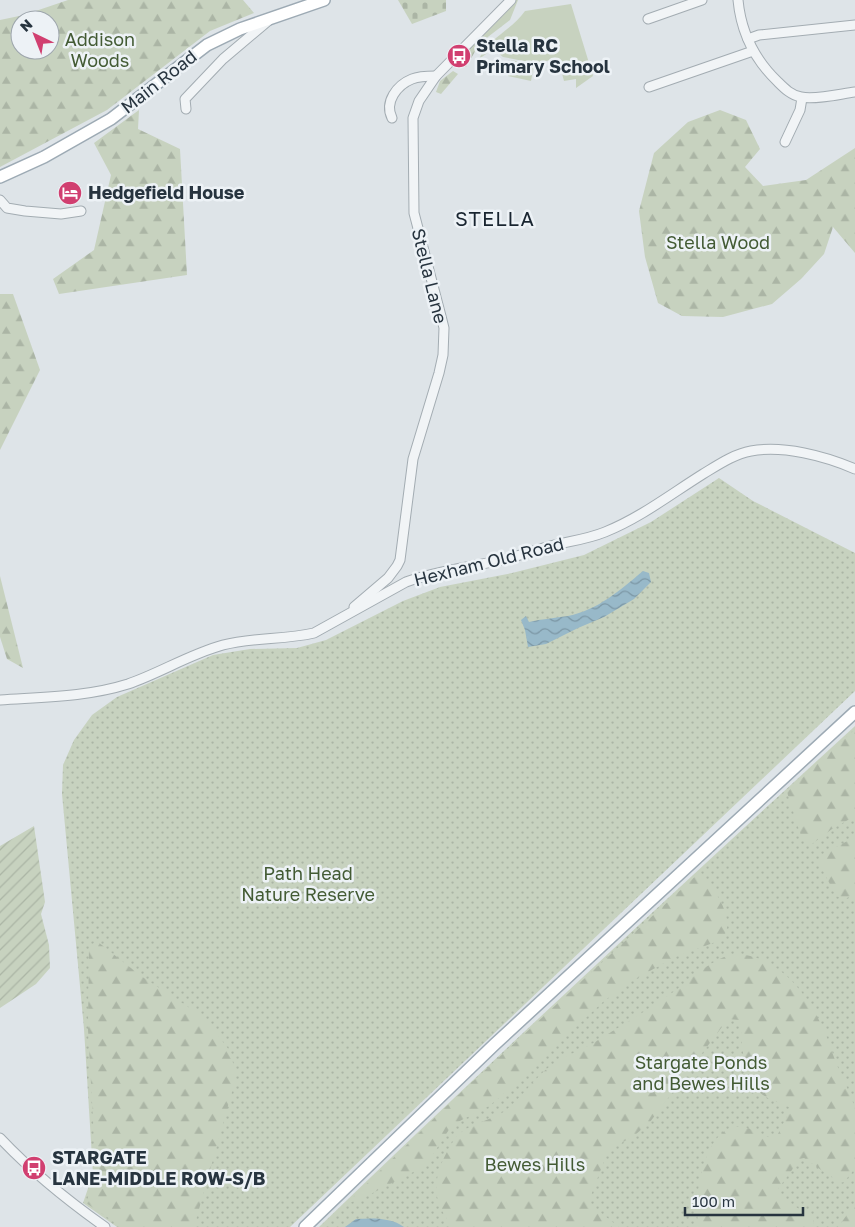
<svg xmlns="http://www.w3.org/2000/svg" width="855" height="1227" font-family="'Golos Text',sans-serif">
	<defs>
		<pattern id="grass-dots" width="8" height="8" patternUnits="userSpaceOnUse" patternTransform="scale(1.25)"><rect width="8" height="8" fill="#c7d2bf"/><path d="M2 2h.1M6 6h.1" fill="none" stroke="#abb5a5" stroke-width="1.8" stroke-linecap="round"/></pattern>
		<pattern id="forest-firs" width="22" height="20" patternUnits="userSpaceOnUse" patternTransform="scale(1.25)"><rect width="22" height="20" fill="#c7d2bf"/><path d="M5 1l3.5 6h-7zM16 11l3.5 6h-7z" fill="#abb5a5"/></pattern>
		<pattern id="cemetery-stones" width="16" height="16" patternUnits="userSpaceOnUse" patternTransform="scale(1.25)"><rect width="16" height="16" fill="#c7d2bf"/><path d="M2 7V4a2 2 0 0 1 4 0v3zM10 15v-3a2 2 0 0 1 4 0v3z" fill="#abb5a5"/></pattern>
		<pattern id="garden-furrows" width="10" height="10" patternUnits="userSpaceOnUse" patternTransform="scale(1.25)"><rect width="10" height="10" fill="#c7d2bf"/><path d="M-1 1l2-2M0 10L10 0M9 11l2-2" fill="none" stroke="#abb5a5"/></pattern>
		<pattern id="water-waves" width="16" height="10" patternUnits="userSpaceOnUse" patternTransform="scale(1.25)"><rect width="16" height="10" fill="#98b9c9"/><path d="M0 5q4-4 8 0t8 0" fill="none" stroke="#7c97a5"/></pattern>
	</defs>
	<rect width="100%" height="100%" fill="#dee4e8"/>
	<g fill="url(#grass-dots)">
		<path d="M719,478L753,501L855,553V691L290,1227H117L83,1203L93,1174L84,1029L62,794L63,765L74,740L92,715L117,697L213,655L250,649L297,648L326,640L403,601L440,587L512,573L584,555L651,522Z"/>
		<path d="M855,726V1227H319C495,1057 675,891 855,726Z"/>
	</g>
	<g fill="url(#forest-firs)" fill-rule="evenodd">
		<path d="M68,0H243L254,13L210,31L107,110L0,167V20L24,15ZM20,20H50V50H20Z"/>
		<path d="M514,0H518L510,20L480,43L466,67C460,65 460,60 460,56Z"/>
		<path d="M453,71L458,74L441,94L436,92L440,81Z"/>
		<path d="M139,110L138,129L180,149L187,275L59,294L53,279L94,250L111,175L94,143Z"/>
		<path d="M720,110L746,120L760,149L745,167L763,186L806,180L855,148V253L833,227L824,254L801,279L772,304L723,317L682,316L658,303L645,257L639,211L654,153L688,122Z"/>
		<path d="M0,294H13L40,370L0,450Z"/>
		<path d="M0,576L23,668L7,659L0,637Z"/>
		<path d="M855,729V816L832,829L812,844H806L802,839L787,792Z"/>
		<path d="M855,837V894L845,899L836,896L819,863L823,854Z"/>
		<path d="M700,872C713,886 739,922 721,940L675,957L630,982L604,1001L500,1097L489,1106L452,1125L426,1165L421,1168L365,1197L346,1204L456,1097Z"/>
		<path d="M98,942L141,976L205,1018L229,1050L234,1066L235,1081L194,1227H122L86,1203L96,1173L88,1030L89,945Z"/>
		<path d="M733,954C777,954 808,993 824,1031C829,1041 832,1052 836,1063C842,1077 849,1091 854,1105C855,1111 855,1161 855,1167C853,1172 847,1178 844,1182L840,1183L804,1158L800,1159L778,1189L779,1195L813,1219L814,1223L811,1227H696C699,1217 697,1206 698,1196C699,1174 711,1124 741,1127C752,1127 762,1137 773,1138L778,1134L790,1110L789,1107C780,1103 770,1100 763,1095C741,1080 743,1044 740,1020L728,1019L650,1122L635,1135L608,1151L588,1203L619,1227H452C448,1220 442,1212 439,1204C431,1181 442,1159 454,1140C465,1123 491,1122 506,1110C522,1097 533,1080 549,1067C563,1056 580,1051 595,1042C619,1027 643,1013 666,997C688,983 707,961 733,954Z"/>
		<path d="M855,1204V1227H838Z"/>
	</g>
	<path fill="url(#cemetery-stones)" d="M398,0H446V11L412,24Z"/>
	<path fill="url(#garden-furrows)" d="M34,826L45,902L41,914L49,945L50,968L36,984L0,1008V846Z"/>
	<g fill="#c7d2bf">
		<path d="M571,4L593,76L576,88V79L564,81L558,59L534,63L503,57L493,49L479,59C488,38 512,30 525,11Z"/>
		<path d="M511,60L534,65L531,81L508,76Z"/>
	</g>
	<g fill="url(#water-waves)">
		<path d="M643,571L649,573L651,582L634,599L604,617L578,628L546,644L528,647L525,630L521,620L526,616L529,622C542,619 555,618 568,616C598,610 620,590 643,571Z"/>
		<path d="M356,1219C371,1218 391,1217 404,1227H345Z"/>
	</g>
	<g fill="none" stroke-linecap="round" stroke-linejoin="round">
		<g stroke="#a3acb2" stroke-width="11">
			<g id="minor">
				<path d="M738,0C741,32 755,60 778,82C785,89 791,95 801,97C816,100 840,94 855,92"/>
				<path d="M648,19L702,0"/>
				<path d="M748,39L759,35L855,25"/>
				<path d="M649,87L753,51"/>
				<path d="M186,109L185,99L223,59L268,21"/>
				<path d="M392,118C384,102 397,85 412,79C419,76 428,76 436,76"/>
				<path d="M785,142L800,110L802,98"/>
				<path d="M0,200L7,208L25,211L61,214L81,211"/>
				<path d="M354,607L388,578L397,566L400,560L413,459L439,373L443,355L444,328L441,316L414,213L413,118L419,101L436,76L511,0"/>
				<path d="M0,700C43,697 87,697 128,684C160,673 190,654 223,645C253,637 284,640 314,633L406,582C439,570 472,567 506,559C522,555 538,549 554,545C571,541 588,539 605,532C640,518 671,494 703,474C718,465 734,454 751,451C783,445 825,456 855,469"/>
				<path d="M0,1138C32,1172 67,1200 105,1227"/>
			</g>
		</g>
		<g stroke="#9daab4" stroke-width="14">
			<g id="major">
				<path d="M0,177L44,157L111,119L207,45L240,29L324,0"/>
				<path d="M305,1227L495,1044L855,712"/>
			</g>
		</g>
		<use href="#minor" stroke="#f1f4f6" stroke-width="9"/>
		<use href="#major" stroke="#fff" stroke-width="11"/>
	</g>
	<defs>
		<g id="bus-disc" transform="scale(1.25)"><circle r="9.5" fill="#d13f70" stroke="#edf2f6"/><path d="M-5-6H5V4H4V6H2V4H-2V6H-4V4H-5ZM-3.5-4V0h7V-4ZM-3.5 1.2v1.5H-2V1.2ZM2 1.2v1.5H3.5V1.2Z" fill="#fff"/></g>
		<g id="hotel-disc" transform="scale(1.25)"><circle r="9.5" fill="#d13f70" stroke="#edf2f6"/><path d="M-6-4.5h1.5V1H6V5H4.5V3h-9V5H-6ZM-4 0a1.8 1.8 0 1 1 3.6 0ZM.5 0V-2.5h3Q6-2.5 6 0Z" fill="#fff"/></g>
	</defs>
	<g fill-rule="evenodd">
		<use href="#bus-disc" x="459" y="56"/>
		<use href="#hotel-disc" x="70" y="193"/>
		<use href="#bus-disc" x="34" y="1168"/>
	</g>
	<g text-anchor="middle" stroke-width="5" stroke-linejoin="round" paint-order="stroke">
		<g font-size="18" fill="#435b34" stroke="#edf2f6">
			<text x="100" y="46">Addison<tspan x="100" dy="21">Woods</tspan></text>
			<text x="718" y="249">Stella Wood</text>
			<text x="308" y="880">Path Head<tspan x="308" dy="21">Nature Reserve</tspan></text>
			<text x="701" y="1069">Stargate Ponds<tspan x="701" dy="21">and Bewes Hills</tspan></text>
			<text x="535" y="1171">Bewes Hills</text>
		</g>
		<g font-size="18" font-weight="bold" fill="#27343f" stroke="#edf2f6" text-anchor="start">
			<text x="476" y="52">Stella RC<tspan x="476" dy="21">Primary School</tspan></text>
			<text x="88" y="199">Hedgefield House</text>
			<text x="52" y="1164">STARGATE<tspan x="52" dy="21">LANE-MIDDLE ROW-S/B</tspan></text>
		</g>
		<g font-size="18" fill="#27343f" stroke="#edf2f6">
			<text transform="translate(159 82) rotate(-38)" y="6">Main Road</text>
			<text transform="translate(429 276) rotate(76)" y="6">Stella Lane</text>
			<text transform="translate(489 562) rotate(-14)" y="6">Hexham Old Road</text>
		</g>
		<g font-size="20" letter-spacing="1" fill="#192530" stroke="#edf2f6">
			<text x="495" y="226">STELLA</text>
		</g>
	</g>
	<g transform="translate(35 35) rotate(317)"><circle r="24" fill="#edf2f6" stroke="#9ea6ad"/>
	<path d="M0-4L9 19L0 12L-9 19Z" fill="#d13f70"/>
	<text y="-8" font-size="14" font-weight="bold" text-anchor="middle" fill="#27343f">N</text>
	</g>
	<path d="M685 1207v8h118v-8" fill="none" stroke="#27343f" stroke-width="2.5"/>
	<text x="692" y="1207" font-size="15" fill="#27343f" stroke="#edf2f6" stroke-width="4" paint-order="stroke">100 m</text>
</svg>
